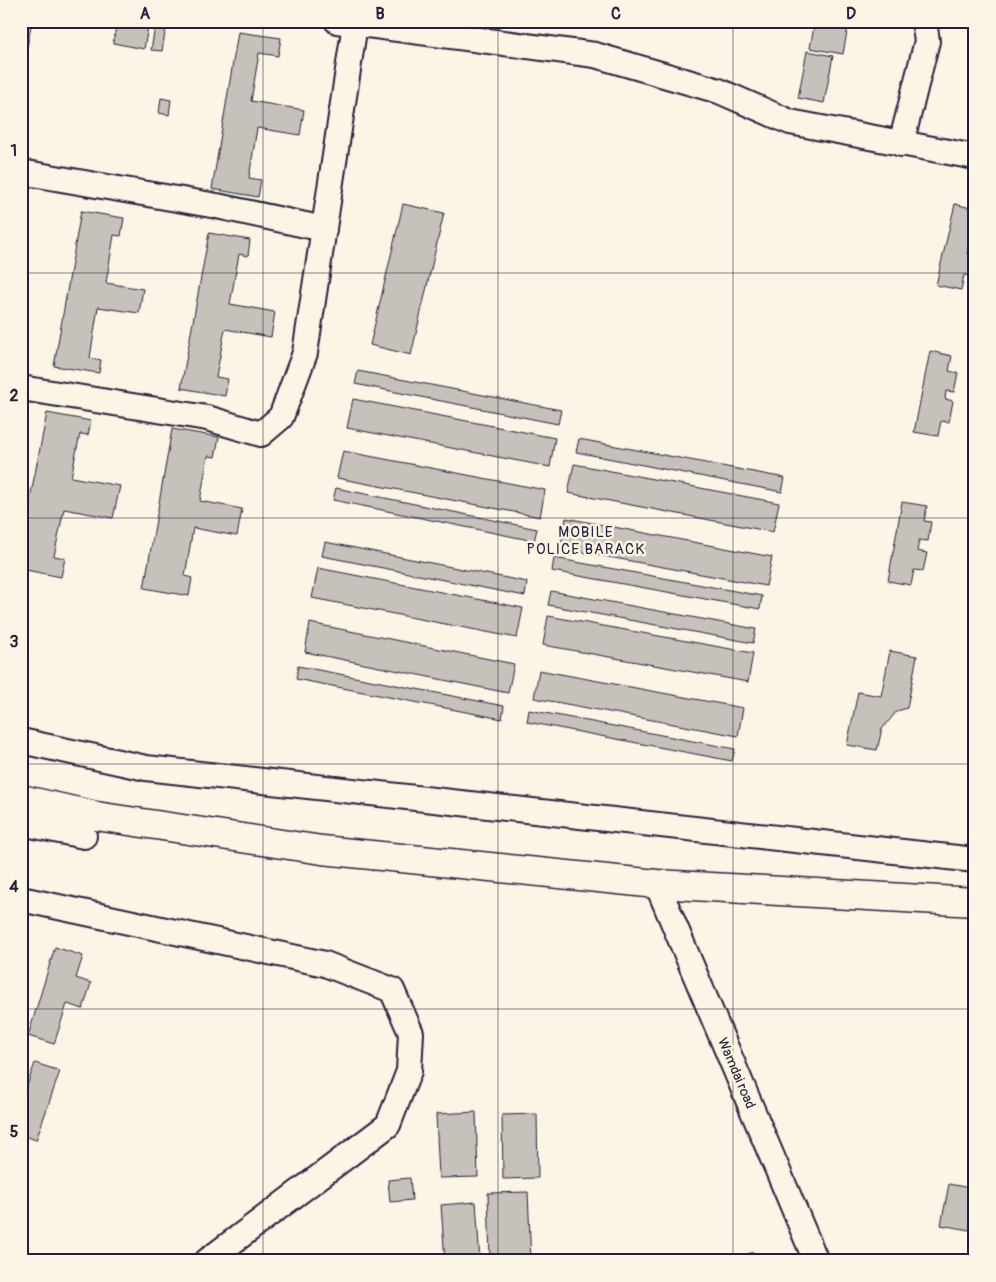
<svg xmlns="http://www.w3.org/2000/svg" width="996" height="1282" font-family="Pangolin,sans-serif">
	<rect width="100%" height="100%" fill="#fcf5e5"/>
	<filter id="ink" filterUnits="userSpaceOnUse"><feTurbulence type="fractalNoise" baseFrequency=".02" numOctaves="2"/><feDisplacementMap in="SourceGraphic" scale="10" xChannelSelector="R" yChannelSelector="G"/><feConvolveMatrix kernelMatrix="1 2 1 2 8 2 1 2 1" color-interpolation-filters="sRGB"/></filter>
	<g filter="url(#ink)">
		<g fill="#c6c1bb" stroke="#22223b">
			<path d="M21,21H32L21,79Z"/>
			<path d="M117,21H149L144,49L113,43Z"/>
			<path d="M156,21H167L162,51L151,50Z"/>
			<path d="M689,21H719L718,29L688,24Z"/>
			<path d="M815,21H849L843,54L810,48Z"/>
			<path d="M238,32L281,38L278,56L259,53L251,101L304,110L300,135L257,128L249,178L261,180L258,197L212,189Z"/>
			<path d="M807,51L833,56L824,103L798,98Z"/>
			<path d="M161,98L171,100L169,115L159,113Z"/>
			<path d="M403,204L444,213L411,355L370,345Z"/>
			<path d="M955,204L975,209V235L972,234L967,253L975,255V277L964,275L961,290L936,285Z"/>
			<path d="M81,211L124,218L121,236L114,235L106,283L143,289L139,313L98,307L90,358L101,360L99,373L54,366Z"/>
			<path d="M209,233L250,240L248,256L239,254L230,304L275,312L271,337L225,329L216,377L228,379L225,396L181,388Z"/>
			<path d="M930,351L952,356L949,371L958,373L954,392L946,391L945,399L953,401L949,422L941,421L938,436L914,432Z"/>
			<path d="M358,371L561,410L558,424L355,384Z"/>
			<path d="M353,399L555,438L550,467L347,428Z"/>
			<path d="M47,413L91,421L88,435L80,434L71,477L120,486L113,518L64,509L54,556L65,558L61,577L21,569V544Z"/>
			<path d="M172,429L219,437L215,457L208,456L200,501L242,509L237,536L193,528L185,576L192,578L189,596L144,588Z"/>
			<path d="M579,439L785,478L782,492L576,452Z"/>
			<path d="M343,451L545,490L540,517L337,478Z"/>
			<path d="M574,464L779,503L773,532L568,493Z"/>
			<path d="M336,488L537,529L534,541L333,500Z"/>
			<path d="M902,502L927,506L924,521L931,522L928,541L919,540L917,551L927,553L923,571L914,570L911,585L888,581Z"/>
			<path d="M566,518L772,557L766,586L560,548Z"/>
			<path d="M325,542L527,582L525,596L322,556Z"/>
			<path d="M554,558L762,596L760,609L552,571Z"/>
			<path d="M318,568L523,608L517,638L312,598Z"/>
			<path d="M551,591L756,629L753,643L548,605Z"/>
			<path d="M548,616L753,653L748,682L543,645Z"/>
			<path d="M310,623L514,664L508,693L305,652Z"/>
			<path d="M890,651L917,656L907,708L897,711L882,729L877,750L847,745L858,692L881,696Z"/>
			<path d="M298,666L504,706L502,719L296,679Z"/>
			<path d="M539,670L743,708L738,736L534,698Z"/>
			<path d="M529,710L735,749L732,761L527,722Z"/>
			<path d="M55,947L83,956L76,978L91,983L83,1009L67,1004L54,1044L28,1036Z"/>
			<path d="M35,1063L60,1071L36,1140L21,1135V1102Z"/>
			<path d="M476,1112L478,1177L439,1178L436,1114Z"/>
			<path d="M537,1114L538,1178L503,1179L502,1115Z"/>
			<path d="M410,1178L412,1200L390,1202L388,1180Z"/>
			<path d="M949,1184L975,1189V1231L941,1225Z"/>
			<path d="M528,1192L531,1261H490L488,1193Z"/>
			<path d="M476,1202L480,1261H445L441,1205Z"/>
			<path d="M753,1252L756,1261H739L738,1258Z"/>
		</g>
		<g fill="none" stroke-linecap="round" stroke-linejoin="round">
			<g stroke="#22223b" stroke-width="28">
				<g id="street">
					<path d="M337,21L595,55L719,91L790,122L975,157"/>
					<path d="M901,144L927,41L924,21"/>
					<path d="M21,172L217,206L324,229"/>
					<path d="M21,388L207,418L261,434L281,417L305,353L355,24"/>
					<path d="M21,741L146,768L975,860"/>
					<path d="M21,823L84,836"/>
					<path d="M657,884L816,1261"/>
					<path d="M21,899L325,964L392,990L411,1033L409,1071L388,1125L207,1261"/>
				</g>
			</g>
			<g stroke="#22223b" stroke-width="31">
				<path id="secondary" d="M21,799L96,816L322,850L657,884L975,902"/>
			</g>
			<use href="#street" stroke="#fcf5e5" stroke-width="24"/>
			<use href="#secondary" stroke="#fcf5e5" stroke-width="28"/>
		</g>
	</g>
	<path fill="none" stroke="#22223b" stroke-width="1" stroke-opacity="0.55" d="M263,21V1261M498,21V1261M733,21V1261M21,273H975M21,518H975M21,764H975M21,1009H975"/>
	<g text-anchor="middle" stroke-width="5" stroke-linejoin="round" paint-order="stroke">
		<g font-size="14" fill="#22223b" stroke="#fcf5e5">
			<text transform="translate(737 1073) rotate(67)" y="5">Wamdai road</text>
		</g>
		<g font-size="15" letter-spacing="1" fill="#22223b" stroke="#fcf5e5">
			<text x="586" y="537">MOBILE<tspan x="586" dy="17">POLICE BARACK</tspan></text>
		</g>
	</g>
	<rect width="996" height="1282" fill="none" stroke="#fcf5e5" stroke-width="55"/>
	<rect x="28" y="28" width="940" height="1226" fill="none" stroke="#22223b" stroke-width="2"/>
	<g font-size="16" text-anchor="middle" font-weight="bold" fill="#22223b">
		<text x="145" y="19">A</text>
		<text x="380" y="19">B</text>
		<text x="616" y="19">C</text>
		<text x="851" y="19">D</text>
		<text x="14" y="156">1</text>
		<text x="14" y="401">2</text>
		<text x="14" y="647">3</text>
		<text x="14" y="892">4</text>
		<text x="14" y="1137">5</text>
	</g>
</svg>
